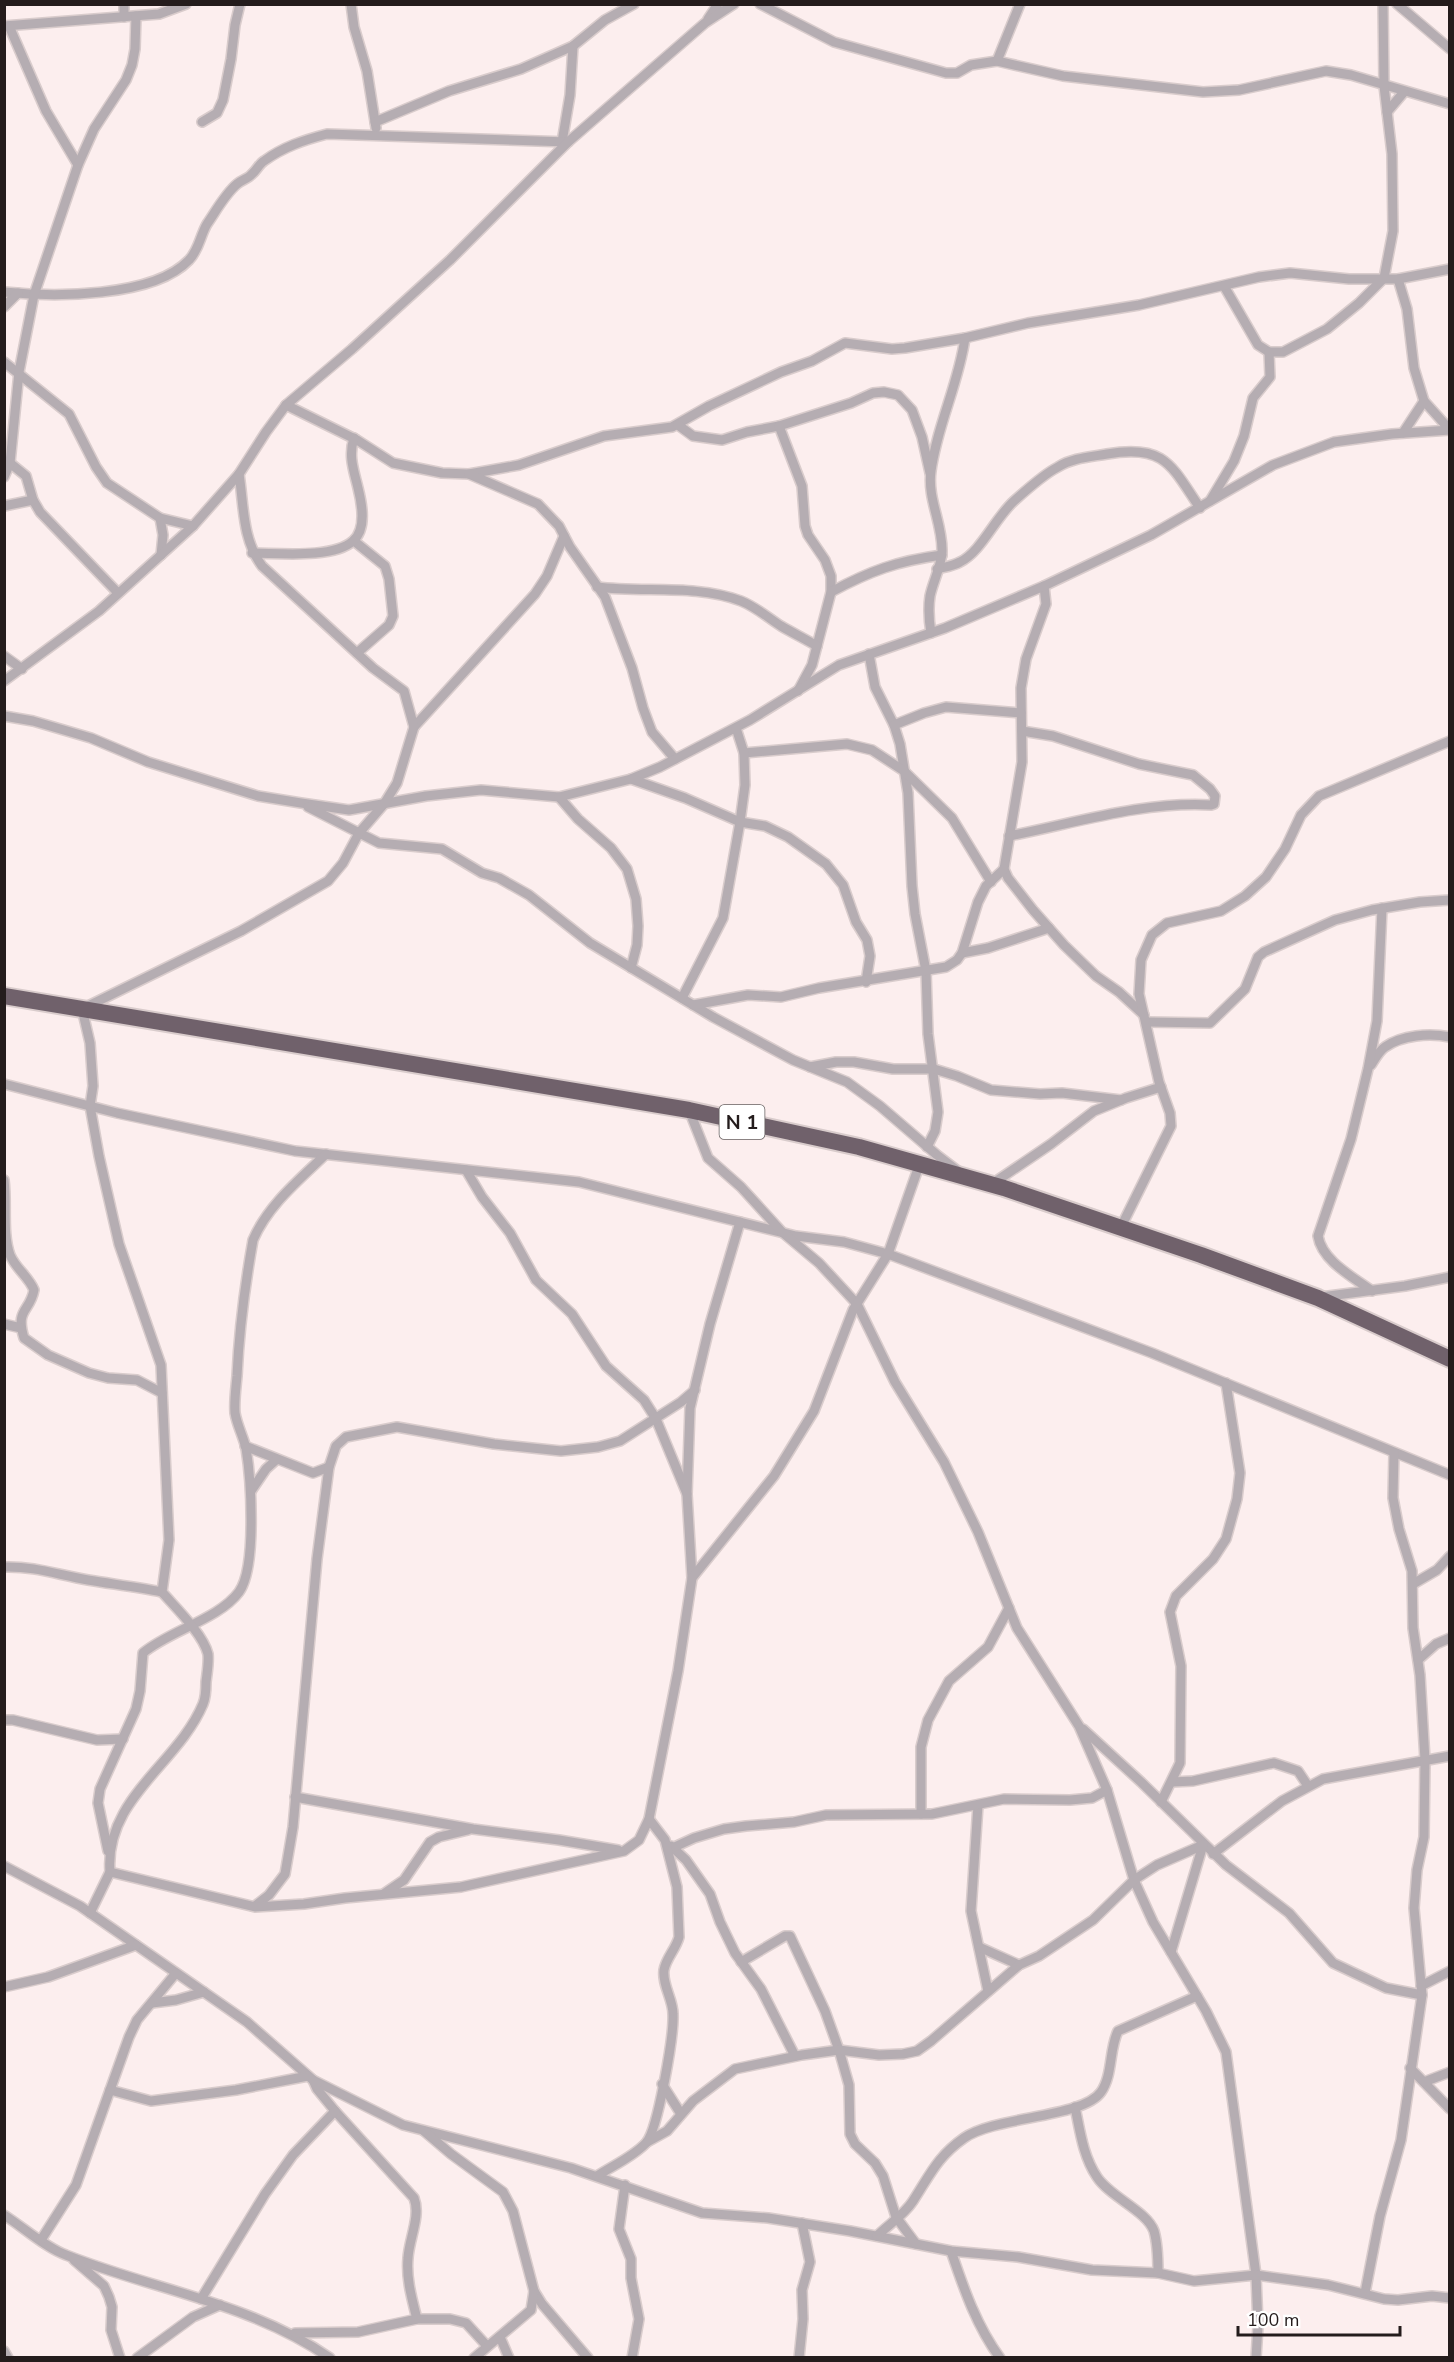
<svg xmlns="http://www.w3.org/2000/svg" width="1454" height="2362" font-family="'Nunito Sans',sans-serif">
	<rect width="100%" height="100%" fill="#fceeee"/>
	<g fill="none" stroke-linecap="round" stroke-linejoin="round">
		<g stroke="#d9cccc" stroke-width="12">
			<g id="street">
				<path d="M351,4L354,27L367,71L376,128"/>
				<path d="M760,4L834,42L946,73H957L971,65L997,61L1063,76L1203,92L1239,90L1326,71L1351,75L1450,104"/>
				<path d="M1397,4L1450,49"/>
				<path d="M124,17V4"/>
				<path d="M708,19L718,4"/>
				<path d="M4,26L159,14L186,4"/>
				<path d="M9,26L46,111L78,165"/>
				<path d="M997,61L1020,4"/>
				<path d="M1387,112L1404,92"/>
				<path d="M202,122L217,113L223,100L231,59L235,25L240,4"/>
				<path d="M375,122L449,91L521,69L573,46L605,20L634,4"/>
				<path d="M562,142L570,95L573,46"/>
				<path d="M1398,279L1407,309L1414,368L1424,401L1450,430"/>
				<path d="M1224,286L1258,345L1269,352H1283L1327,329L1359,303L1384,278L1393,231L1392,154L1384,86L1383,4"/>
				<path d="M4,292C53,297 153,298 189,260C199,250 200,236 207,224C216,211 225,194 237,184C241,180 248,179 252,174C257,170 259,164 264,161C283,147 304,140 327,134L568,142"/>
				<path d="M4,307L18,293"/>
				<path d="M4,362L69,414L96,467L107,483L160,518L193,526"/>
				<path d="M286,405L357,440L393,463L442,473L469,474L519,465L604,436L672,427L709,406L781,372L812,361L845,343L892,349L905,348L965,338L1028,323L1139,305L1259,277L1290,273L1349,279H1398L1450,269"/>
				<path d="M678,425L693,436L722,440L747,432L779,426L851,403L873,393L884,392L898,395L912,410L922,437L930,473"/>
				<path d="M779,426L802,486L805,526L808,535L825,560L831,576V592L812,665L798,691"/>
				<path d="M1403,433L1424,401"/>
				<path d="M10,463L26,476L33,500L40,512L118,593"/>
				<path d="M469,474L538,504L559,526L570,547L605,597L632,668L643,708L652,732L675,759"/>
				<path d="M4,477L10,463L19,372L34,295L78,165L94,129L126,80L132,65L135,49L136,16"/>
				<path d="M1210,501L1234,461L1244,436L1253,398L1270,377L1269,352"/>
				<path d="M4,506L33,500"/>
				<path d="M160,518L163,535L161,555"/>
				<path d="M354,541L385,566L389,579L393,616L389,625L357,653"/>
				<path d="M252,553C278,553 333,559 353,541C367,529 362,504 358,488C354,471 348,456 354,438"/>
				<path d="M937,569C945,567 953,566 960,562C981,552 995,518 1014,501C1024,492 1046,473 1058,467C1072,458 1090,457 1107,454C1165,444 1171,465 1200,508"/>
				<path d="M1044,586L1046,604L1026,659L1021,688L1022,762L1004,869L1008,878L1033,910L1064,945L1096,976L1119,992L1144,1015"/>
				<path d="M597,587C644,593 696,584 741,601C756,607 767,617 781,626C793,633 805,639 817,646"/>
				<path d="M831,592C870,571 897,561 942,555"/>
				<path d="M931,633C929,621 928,609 930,596C933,582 941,567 942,552C943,524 927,499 931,471C937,425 959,383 965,338"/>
				<path d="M869,654L875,687L894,725L900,744L908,793L912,886L915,914L926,971L928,1034L938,1112L935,1131L927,1147"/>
				<path d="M4,656L22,669"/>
				<path d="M4,681L99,611L193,526L239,474L266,432L286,405L352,349L450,260L568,142L705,23L734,4"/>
				<path d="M4,716L33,721L91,738L148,762L258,796L301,803L349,810L426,796L481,790L559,797L631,779L660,767L750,720L839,665L945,628L1044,586L1151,535L1273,465L1334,442L1392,434L1450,430"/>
				<path d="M894,725L924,713L946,707L1021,713"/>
				<path d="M414,727L535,594L547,576L564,536"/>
				<path d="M744,753L847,744L872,750L904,771L952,818L991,882"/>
				<path d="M631,779L685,798L740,822L765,826L788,837L826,864L843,885L856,922L867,940L870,956L866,982"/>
				<path d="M559,797L578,819L611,848L627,869L636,899L638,926L637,945L631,968"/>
				<path d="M308,807L379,843L442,849L482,873L499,878L529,895L590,943L713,1017L793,1060L847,1082L880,1106L937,1155L958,1171"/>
				<path d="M1009,836C1075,823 1144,801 1211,805L1214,804L1215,796L1210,789L1193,775L1139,764L1053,736L1022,731"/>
				<path d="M962,953L988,948L1049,928"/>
				<path d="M682,998L723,918L740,822L745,785L744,753L736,728"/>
				<path d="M693,1005L748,995L781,997L819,988L946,967L957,960L962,953L978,902L986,886L1004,869"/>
				<path d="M1147,1022L1210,1023L1245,989L1258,957L1264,952L1335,920L1372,910L1420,902L1450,900"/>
				<path d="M1371,1065C1375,1059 1379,1051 1385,1047C1402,1035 1429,1033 1450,1037"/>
				<path d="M810,1067L836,1062H854L893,1069H934L957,1076L991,1090L1040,1094L1062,1093L1121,1100"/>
				<path d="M4,1084L117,1113L295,1151L579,1182L796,1236L844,1242L888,1254L1152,1353L1450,1475"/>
				<path d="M689,1110L708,1158L741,1187L782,1232L819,1263L857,1304L895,1382L944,1462L978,1532L1017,1628L1079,1726L1107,1790L1134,1880L1153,1922L1206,2011L1226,2052L1256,2275L1258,2326L1256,2358"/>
				<path d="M466,1170L482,1197L510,1233L536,1280L572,1314L606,1366L644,1400L656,1419L687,1494"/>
				<path d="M4,1180C7,1204 2,1233 10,1255C16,1269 29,1277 34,1290C30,1312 15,1309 24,1338L48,1355L89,1373L108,1378L137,1380L162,1393"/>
				<path d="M992,1184L1051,1144L1094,1111L1126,1098L1161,1087"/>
				<path d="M1121,1227L1171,1126L1170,1113L1159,1082L1139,994L1141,960L1152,935L1167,923L1221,911L1245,896L1266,877L1285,849L1301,815L1319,796L1450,741"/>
				<path d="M1372,1291C1353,1277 1322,1261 1318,1236L1351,1139L1368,1069L1377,1021L1382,908"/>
				<path d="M1321,1297L1405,1286L1450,1277"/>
				<path d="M4,1324L21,1328"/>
				<path d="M245,1446L313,1473L329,1467"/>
				<path d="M251,1491L266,1469L276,1460"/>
				<path d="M4,1567C35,1566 58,1575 88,1580C112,1584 137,1587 162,1592"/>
				<path d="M692,1578L687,1494L690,1408L710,1324L740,1222"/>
				<path d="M1413,1584L1437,1570L1450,1556"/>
				<path d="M1418,1660L1436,1644L1450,1638"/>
				<path d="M4,1720H13L97,1740L123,1739"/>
				<path d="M1083,1729L1141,1782L1226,1865L1289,1913L1333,1963L1386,1988L1422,1995"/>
				<path d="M1172,1782L1193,1781L1274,1763L1298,1771L1308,1786"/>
				<path d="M295,1797L473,1829L559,1840L618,1850"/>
				<path d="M1161,1802L1180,1763L1181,1666L1170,1612L1176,1596L1213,1559L1226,1539L1237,1499L1240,1473L1226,1383"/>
				<path d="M978,1805L971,1911L988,1991"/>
				<path d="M921,1814V1747L928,1720L949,1681L988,1647L1009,1608"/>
				<path d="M671,1846L686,1860L710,1894L720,1922L735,1953L761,1989L795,2056"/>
				<path d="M668,1850L694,1838L724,1829L746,1826L794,1822L826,1815L932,1814L1004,1799L1070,1800L1092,1798L1107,1790"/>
				<path d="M108,1851L98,1803L100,1789L136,1709L140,1691L143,1653C169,1631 219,1619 239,1592C257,1567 251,1479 246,1448C243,1436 237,1425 235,1413C234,1401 236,1388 237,1376C239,1331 245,1285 253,1240C268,1205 299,1180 326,1154"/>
				<path d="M1213,1854L1282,1801L1323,1779L1450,1756"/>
				<path d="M4,1866L80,1906L247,2022L313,2080L403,2125L571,2168L702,2213L768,2218L850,2231L951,2251L1018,2257L1092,2270L1158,2273L1194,2281L1256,2275L1328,2285L1384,2299L1398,2300L1432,2296L1450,2298"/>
				<path d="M110,1872C104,1799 178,1764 203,1704C206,1697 206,1689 206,1682C207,1673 209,1663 208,1654C203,1634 176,1608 162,1592L169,1540L161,1365L119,1244L99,1156L90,1106L93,1086L90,1043L82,1009L241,931L328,881L343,863L359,833L384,804L397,783L414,727L404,691L373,668L262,566C242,539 244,506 239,474"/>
				<path d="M385,1893L404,1880L430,1842L439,1837L468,1830"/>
				<path d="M255,1906L269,1895L285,1874L293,1827L317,1559L329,1467L336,1446L346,1437L397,1427L494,1444L561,1451L598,1447L620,1441L681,1402L695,1390"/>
				<path d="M90,1913L110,1872L255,1907L304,1904L345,1898L461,1887L624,1851L639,1840L649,1819L678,1671L692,1578L774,1476L814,1411L853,1310L888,1254L920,1163"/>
				<path d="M979,1947L1019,1965"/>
				<path d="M1171,1952L1203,1845"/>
				<path d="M741,1962L785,1936H790L825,2011L839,2050L849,2085L850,2134L855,2144L875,2163L883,2176L896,2217L916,2244"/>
				<path d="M1421,1986L1450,1971"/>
				<path d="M4,1987L48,1977L136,1945"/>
				<path d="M152,2003L176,2000L204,1992"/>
				<path d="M1410,2068L1450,2109"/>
				<path d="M313,2080L317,2089L335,2111L414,2198C421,2216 409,2239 408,2258C406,2279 412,2299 417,2319"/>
				<path d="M1424,2082L1450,2072"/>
				<path d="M662,2084L681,2114"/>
				<path d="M110,2090L151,2101L236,2090L308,2076"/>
				<path d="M1075,2107C1080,2131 1083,2156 1097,2177C1110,2197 1147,2211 1154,2231C1158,2245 1158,2259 1158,2273"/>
				<path d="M424,2131L451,2154L503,2192L513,2211L534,2291L542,2304L588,2358"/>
				<path d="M647,2142L667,2131L693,2101L735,2069L802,2055L839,2050L879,2055L903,2054L917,2051L931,2041L1019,1965L1039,1956L1093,1920L1134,1880L1157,1865L1203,1845"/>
				<path d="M597,2176C612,2166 633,2157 646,2143C658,2130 674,2035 673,2014C673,1999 662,1985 664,1970C666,1958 676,1949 679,1937L677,1887L665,1840L649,1819"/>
				<path d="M625,2185L619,2229L631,2259V2278L639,2319L632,2358"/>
				<path d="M4,2215C23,2227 46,2248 66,2255C154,2290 251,2303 330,2358"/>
				<path d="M877,2236C888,2225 904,2215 913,2201C930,2175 937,2157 964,2138C995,2116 1083,2118 1101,2092C1113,2075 1109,2049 1118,2031L1197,1996"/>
				<path d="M41,2240L76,2185L129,2037L137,2020L176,1973"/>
				<path d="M951,2251C964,2289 976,2325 1000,2358"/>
				<path d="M74,2260L104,2286L109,2297L112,2307L111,2330L120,2358"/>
				<path d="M1365,2293L1380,2216L1401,2140L1422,1995L1414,1908L1417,1870L1424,1837L1425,1760L1420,1675L1413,1628L1412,1571L1399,1529L1393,1498L1394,1453"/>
				<path d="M201,2299L265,2194L293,2155L335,2111"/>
				<path d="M295,2333L358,2332L417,2319H450L466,2323L487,2346"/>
				<path d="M500,2337L509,2358"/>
				<path d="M4,2351L8,2358"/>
				<path d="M137,2358L193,2317L220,2305"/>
				<path d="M474,2358L531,2310L534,2291"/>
				<path d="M799,2358L803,2319L802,2290L810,2262L802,2223"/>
			</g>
		</g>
		<g stroke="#d9cccc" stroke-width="20">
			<path id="highway" d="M4,996L689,1110L859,1147L1004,1188L1201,1255L1318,1298L1450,1359"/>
		</g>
		<use href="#street" stroke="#b5adb2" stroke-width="9"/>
		<use href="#highway" stroke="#70616b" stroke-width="16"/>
	</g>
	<g text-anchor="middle" stroke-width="4.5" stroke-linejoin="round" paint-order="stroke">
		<rect fill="#fff" stroke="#666060" stroke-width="1.5" x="719.5" y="1105" width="45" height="34" rx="4.5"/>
		<g font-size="20" font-weight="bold" fill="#241c1c">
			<text x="742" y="1129">N 1</text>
		</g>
	</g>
	<rect width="1454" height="2362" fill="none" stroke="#241c1c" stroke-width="12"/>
	<path d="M1238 2326v9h162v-9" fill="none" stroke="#241c1c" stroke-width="3"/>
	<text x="1247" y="2326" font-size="18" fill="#241c1c" stroke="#ffffff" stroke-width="4.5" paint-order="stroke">100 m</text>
</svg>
